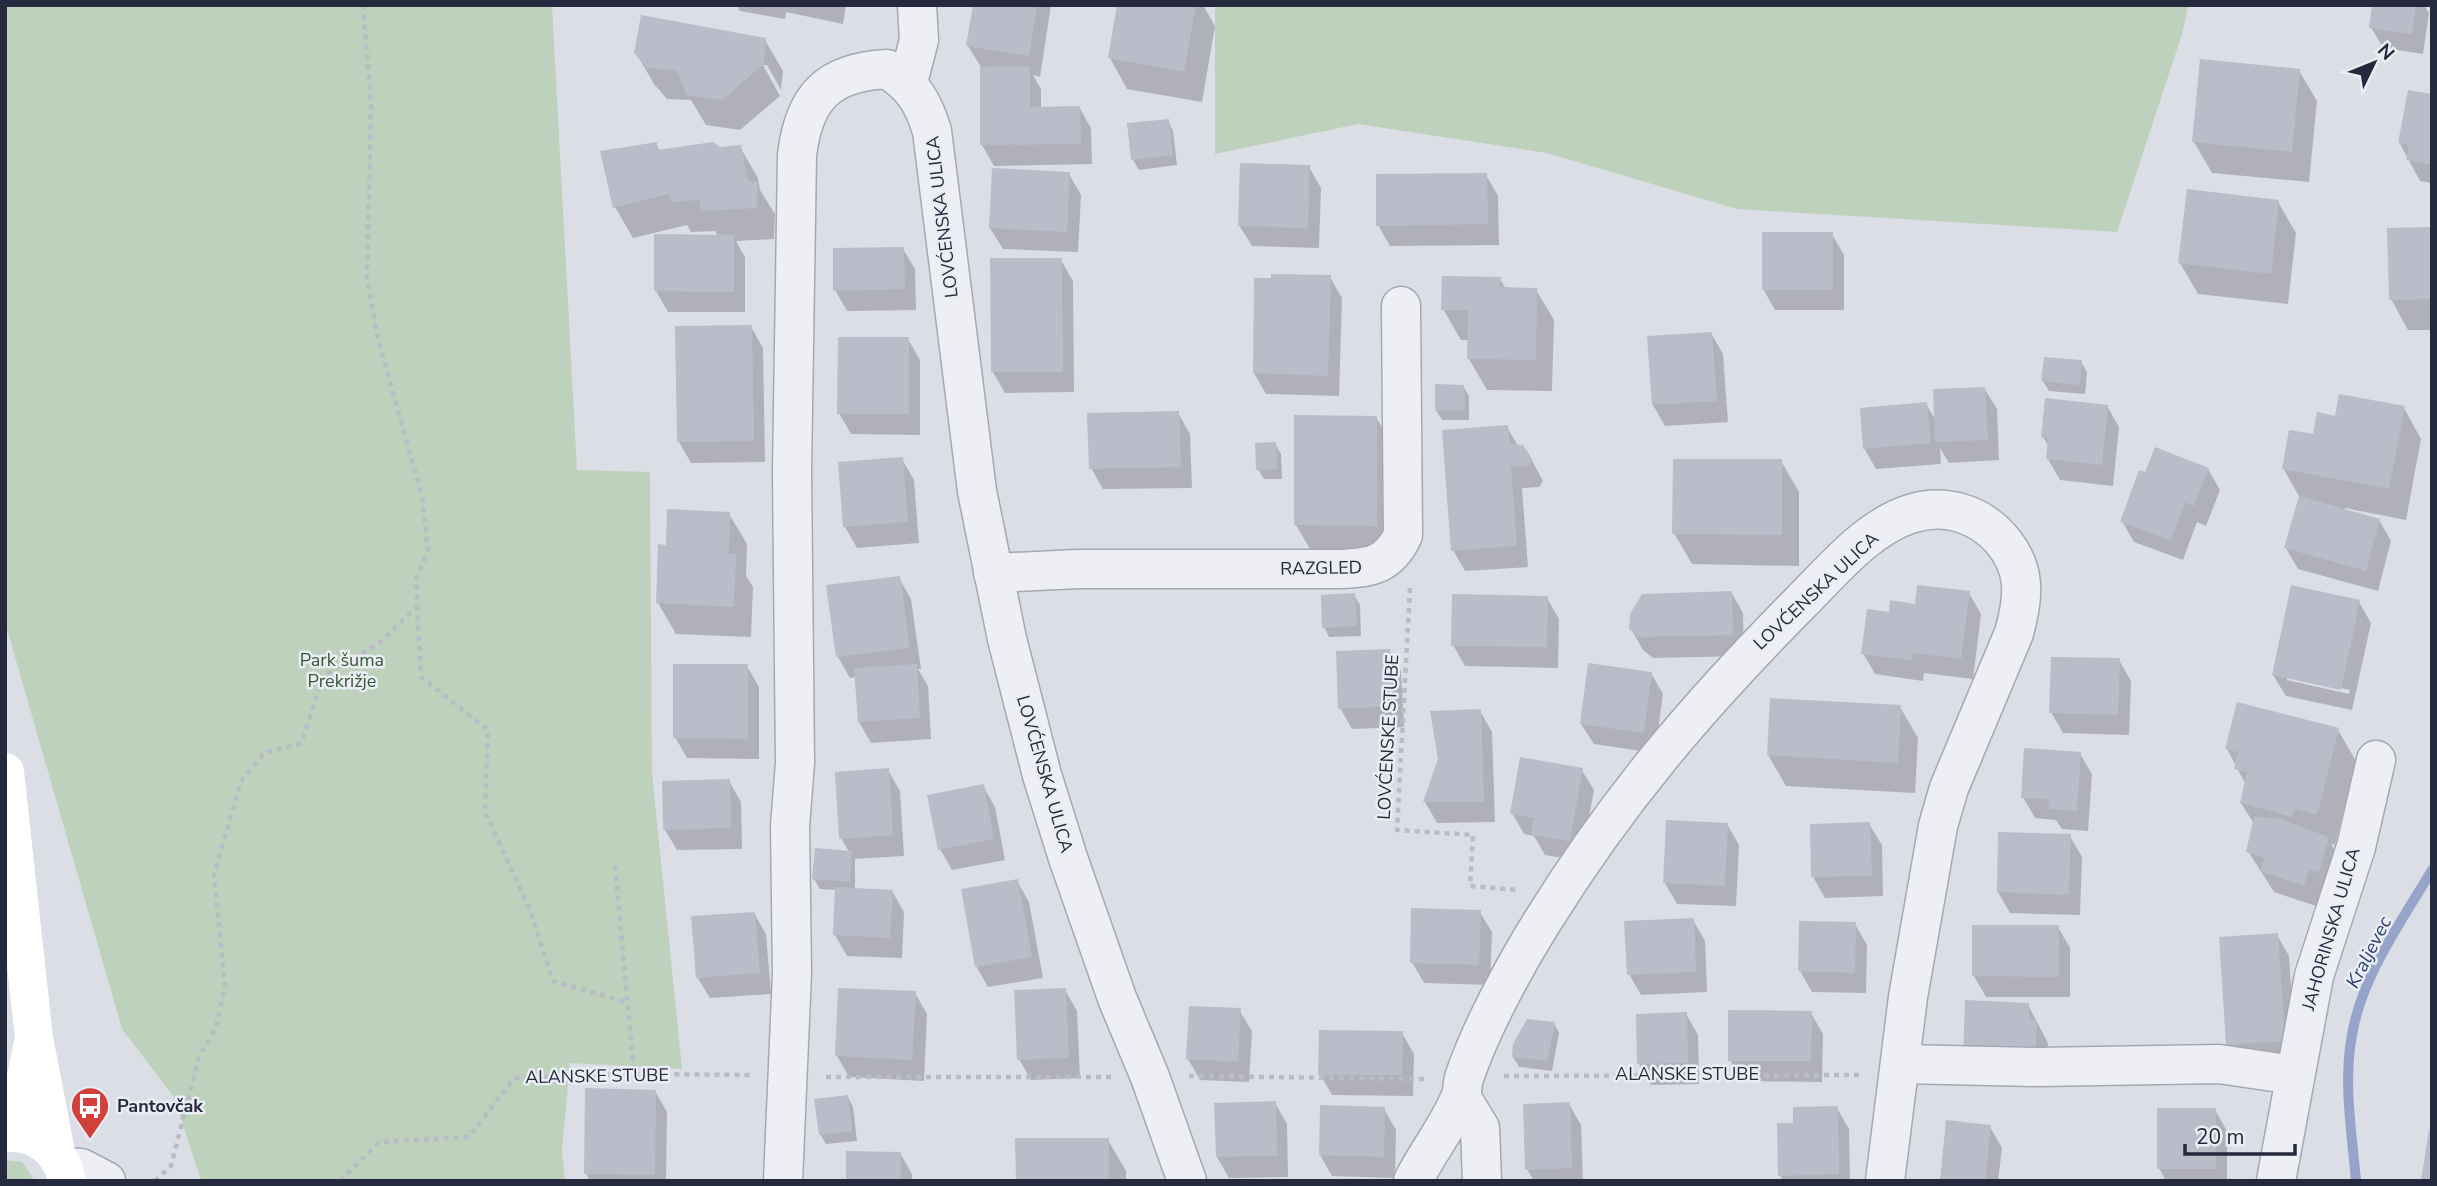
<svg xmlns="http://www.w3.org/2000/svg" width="2437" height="1186" font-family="'Nunito Sans',sans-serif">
	<rect width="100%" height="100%" fill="#dcdee6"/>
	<g fill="#bed1bc">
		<path d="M5,5H552L577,470L650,472L652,772L682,1069L570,1063L562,1151L565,1181H201L174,1097L122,1029L5,622Z"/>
		<path d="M1215,5H2188L2183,31L2117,232L1737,209L1547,153L1358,124L1215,154Z"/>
		<path d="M5,1160L22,1162L35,1181H5Z"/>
	</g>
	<g fill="#0003" fill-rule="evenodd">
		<path d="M737,5H846L843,24L786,12L785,19L740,11Z"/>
		<path d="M975,5H1051L1040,77L1033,75L1041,89V108L1079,107L1091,128L1092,164L994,166L982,145L981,67L968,46Z"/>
		<path d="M1119,5H1203L1215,26L1202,102L1127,89L1110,58Z"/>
		<path d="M2374,5H2424L2429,13L2423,54L2383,48L2371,27Z"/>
		<path d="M765,40L783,71L781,90L767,65H763L780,96L740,130L706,125L691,100L667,99L654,84L636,53Z"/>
		<path d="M2299,71L2317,101L2309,182L2212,173L2194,142Z"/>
		<path d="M2432,96V183L2420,181L2399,142Z"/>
		<path d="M1168,121L1173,131L1177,165L1139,170L1133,160Z"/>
		<path d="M656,144L660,151L740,147L758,178L760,190L775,214L774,239L736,241L745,257V312H668L656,291L718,236L715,231L691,232L687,225L633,238L615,207Z"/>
		<path d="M1309,167L1321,188L1319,248L1252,246L1239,225Z"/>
		<path d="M1069,174L1081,195L1078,252L1003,249L990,228Z"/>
		<path d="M1486,175L1498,196L1499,245L1390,246L1378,225Z"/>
		<path d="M2278,202L2296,233L2288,304L2198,294L2180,263Z"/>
		<path d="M2432,228V330H2408L2391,299Z"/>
		<path d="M1832,234L1844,255V310H1775L1763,289Z"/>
		<path d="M903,249L915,269L916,310L847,311L835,290Z"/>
		<path d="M1061,260L1073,281L1074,392L1005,393L993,372Z"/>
		<path d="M1330,277L1342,298L1339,396L1266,394L1254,373Z"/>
		<path d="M1500,279L1506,289L1536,290L1554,320L1552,391L1487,390L1469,359V340H1461L1443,309Z"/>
		<path d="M751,327L763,348L765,462L691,463L679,442Z"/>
		<path d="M1711,333L1723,354L1728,422L1665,426L1653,405Z"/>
		<path d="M908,339L920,360V435L851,434L839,413Z"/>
		<path d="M2081,362L2087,372L2085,394L2049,391L2043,381Z"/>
		<path d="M1463,386L1469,396V420H1442L1436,410Z"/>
		<path d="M1984,388L1997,409L1999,460L1949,463L1940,448L1941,464L1876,469L1864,448L1926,404L1936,421Z"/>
		<path d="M2107,406L2119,427L2113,486L2060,480L2048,459L2049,447L2043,437Z"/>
		<path d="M2404,408L2421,439L2406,520L2345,508V511L2379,520L2391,541L2378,591L2298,569L2286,548L2300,498L2283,468L2315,436Z"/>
		<path d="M1178,413L1190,434L1192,488L1103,489L1091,468Z"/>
		<path d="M1376,417L1394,448L1393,556H1314L1296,525Z"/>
		<path d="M1507,427L1518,446L1527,451L1543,481L1539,487L1522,488L1528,567L1465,571L1453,550Z"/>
		<path d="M1275,444L1281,454L1282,479H1264L1258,469Z"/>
		<path d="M902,459L914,480L919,543L857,548L845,527Z"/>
		<path d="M1781,461L1799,492V566L1692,564L1674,533Z"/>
		<path d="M2208,469L2220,490L2206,526L2197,522L2183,560L2134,542L2122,521L2146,475Z"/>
		<path d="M729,514L747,544L746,576L753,587L751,637L676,634L658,603L667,547Z"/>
		<path d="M899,578L911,599L921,669H918L928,686L931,739L871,743L859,722L856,677L850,678L838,657Z"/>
		<path d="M1731,592L1743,613L1744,656L1653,658L1643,650L1631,629Z"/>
		<path d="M1969,593L1981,614L1973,679L1924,673L1923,681L1875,674L1863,653L1890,614Z"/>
		<path d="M1354,595L1360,605L1361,636L1329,637L1324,627Z"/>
		<path d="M1547,598L1559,619L1558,668L1465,666L1453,645Z"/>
		<path d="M2359,602L2371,623L2352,710L2286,696L2273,675ZM2287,677L2350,690L2349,694L2287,680Z"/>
		<path d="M1389,650L1401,671L1404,727L1352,729L1340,708Z"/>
		<path d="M2119,660L2131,681L2129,735L2063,733L2051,712Z"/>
		<path d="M747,666L759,687V759L687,758L675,737Z"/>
		<path d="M1651,673L1663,694L1655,753L1594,744L1581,724Z"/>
		<path d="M1900,707L1918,738L1915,793L1786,786L1768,755Z"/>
		<path d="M1480,711L1492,732L1495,822L1437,823L1425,802L1440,759Z"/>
		<path d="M2338,730L2356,761L2335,845L2331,844L2340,859L2330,892L2321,890L2316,906L2274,892L2248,851L2254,824L2241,803L2246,785L2227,749Z"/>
		<path d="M2080,754L2092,774L2088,831L2062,829L2056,820L2035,818L2023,797Z"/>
		<path d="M1581,769L1594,790L1581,861L1545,855L1534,836L1524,834L1512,813Z"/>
		<path d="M888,770L900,791L904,856L855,859V890L892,891L904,912L902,958L847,956L835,935L837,890L820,889L814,879L849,852L841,838Z"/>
		<path d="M729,781L741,802L742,849L677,850L665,830Z"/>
		<path d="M983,786L995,807L1005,860L952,870L940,849Z"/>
		<path d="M1727,824L1739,845L1736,906L1677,904L1665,883Z"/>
		<path d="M1869,824L1882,845L1883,896L1825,898L1813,877Z"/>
		<path d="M2070,836L2082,857L2080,915L2010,913L1998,892Z"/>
		<path d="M1017,881L1029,902L1043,978L988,987L976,966Z"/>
		<path d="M1479,911L1492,932L1490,985L1424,983L1412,962Z"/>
		<path d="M754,913L766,934L771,994L710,998L697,977Z"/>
		<path d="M1693,920L1705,941L1707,992L1641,995L1629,974Z"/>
		<path d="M1855,924L1867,945L1866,993L1812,992L1800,971Z"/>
		<path d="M2058,927L2070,948V997H1986L1974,976Z"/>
		<path d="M2277,935L2289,956L2296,1061L2240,1065L2228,1044Z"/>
		<path d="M1065,990L1077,1011L1080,1078L1031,1080L1019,1059Z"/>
		<path d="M915,993L927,1014L924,1081L849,1077L837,1056Z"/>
		<path d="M2028,1005L2048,1043L2046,1073L1976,1079Z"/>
		<path d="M1239,1010L1252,1031L1249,1082L1200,1080L1188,1059Z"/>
		<path d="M1811,1013L1823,1034L1822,1082L1742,1081L1730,1060Z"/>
		<path d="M1686,1014L1698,1035L1699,1084L1651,1085L1639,1064Z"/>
		<path d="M1554,1023L1559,1033L1552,1071L1519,1067L1513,1057Z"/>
		<path d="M1402,1033L1414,1054L1413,1096L1332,1095L1320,1074Z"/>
		<path d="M655,1091L667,1112L666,1181H590L586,1173Z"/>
		<path d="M848,1097L853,1107L857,1141L826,1144L820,1134Z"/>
		<path d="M1275,1103L1287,1124L1288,1177L1229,1178L1217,1157Z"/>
		<path d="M1569,1104L1581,1125L1583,1181H1534L1527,1169Z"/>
		<path d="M1837,1108L1849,1129L1850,1181H1783L1780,1175L1795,1125Z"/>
		<path d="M1384,1109L1396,1130L1395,1178L1332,1176L1320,1155Z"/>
		<path d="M2215,1110L2227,1131V1181H2166L2159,1168Z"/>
		<path d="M1990,1127L2002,1148L1998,1181H1941Z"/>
		<path d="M1108,1140L1126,1171V1181H1017Z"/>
		<path d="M900,1153L912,1174V1181H848Z"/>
	</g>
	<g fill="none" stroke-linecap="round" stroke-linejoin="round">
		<path stroke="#95a4c8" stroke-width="10" d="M2356,1181C2352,1134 2343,1082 2352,1035C2362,975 2402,921 2432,870"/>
	</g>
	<g fill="#b9bcc9">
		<path d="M973,5H1037L1029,56L966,46Z"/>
		<path d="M1117,5H1196L1184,72L1108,58Z"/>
		<path d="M2372,5H2416L2412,34L2369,28Z"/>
		<path d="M641,15L766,38L764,64L722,100L686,95L677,70L647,68L634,53Z"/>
		<path d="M2200,59L2300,69L2292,152L2192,142Z"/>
		<path d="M1030,66V107L1080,106L1081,144L980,145V67Z"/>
		<path d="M2408,90L2432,94V165L2406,160L2409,145L2398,143Z"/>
		<path d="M1169,119L1173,155L1131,160L1127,123Z"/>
		<path d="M657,142L658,150L713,142L720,147L741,145L748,181L758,182L757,208L701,211L699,200L672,202L669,194L613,208L600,151Z"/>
		<path d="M1240,163L1310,165L1308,228L1238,226Z"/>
		<path d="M992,168L1070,172L1067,232L989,228Z"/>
		<path d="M1487,173L1488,224L1376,226V174Z"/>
		<path d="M2187,189L2279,200L2271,274L2178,263Z"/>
		<path d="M2432,227V299L2389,300L2387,228Z"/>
		<rect x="1762" y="232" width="71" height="58"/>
		<path d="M654,234L734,235V292L654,291Z"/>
		<path d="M904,247L905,289L833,291V248Z"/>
		<path d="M990,258H1062L1063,372H991Z"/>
		<path d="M1271,274L1331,275L1328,376L1253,373L1254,278H1271Z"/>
		<path d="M1442,276L1501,277L1500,287L1537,288L1536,360L1467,359L1468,310H1441Z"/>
		<path d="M752,325L754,441L677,442L675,326Z"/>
		<path d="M1712,332L1717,401L1652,405L1647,336Z"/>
		<path d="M838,337H909V414H837Z"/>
		<path d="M2044,357L2082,360L2080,385L2041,381Z"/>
		<path d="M1435,384L1464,385L1465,410L1435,411Z"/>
		<path d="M1985,387L1988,440L1935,442L1933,389Z"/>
		<path d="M2339,394L2405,406L2389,489L2282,469L2289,430L2313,434L2317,412L2335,416Z"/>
		<path d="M2045,398L2108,405L2102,465L2046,459L2048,438L2041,437Z"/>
		<path d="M1927,402L1931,443L1863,449L1860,408Z"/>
		<path d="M1179,411L1181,467L1089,469L1087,413Z"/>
		<path d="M1294,415L1377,416V526L1294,525Z"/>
		<path d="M1508,425L1510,444L1523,445L1532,459L1527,466L1511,467L1517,546L1451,551L1442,430Z"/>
		<path d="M1276,442L1277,469L1256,470L1255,443Z"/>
		<path d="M2155,447L2209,468L2194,506L2185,502L2171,540L2120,522L2139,470L2145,472Z"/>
		<path d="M903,457L908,522L843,527L838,462Z"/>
		<path d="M1673,459H1782V535L1672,534Z"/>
		<path d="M2299,496L2380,519L2366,571L2284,548Z"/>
		<path d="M667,509L730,512L729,554H736L734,607L656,603L658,544L666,545Z"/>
		<path d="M900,576L910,648L836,657L826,585Z"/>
		<path d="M1917,585L1970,591L1961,659L1913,653L1912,660L1861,654L1867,609L1889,612L1890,600L1915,604Z"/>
		<path d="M2291,585L2360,600L2341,690L2272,675Z"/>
		<path d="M1732,591L1733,635L1640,637L1629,629L1630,614L1642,594Z"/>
		<path d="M1355,593L1357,626L1322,628L1321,595Z"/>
		<path d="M1452,594L1548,596L1547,647L1451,646Z"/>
		<path d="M1390,649L1393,706L1338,709L1336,651Z"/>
		<path d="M2051,657L2120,658L2118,715L2049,713Z"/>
		<path d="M1588,663L1652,672L1644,733L1580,724Z"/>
		<path d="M673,664H748V739L673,738Z"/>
		<path d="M917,664L920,718L858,722L854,668Z"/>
		<path d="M1770,698L1901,705L1898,763L1767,755Z"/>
		<path d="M2237,702L2339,728L2317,815L2295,809L2293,817L2240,803L2247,772L2234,769L2238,752L2225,749Z"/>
		<path d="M1481,709L1484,802H1423L1438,759L1430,711Z"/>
		<path d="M2024,748L2081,752L2077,811L2048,809L2049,799L2021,798Z"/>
		<path d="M1520,757L1583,768L1570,841L1531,835L1534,818L1510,814Z"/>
		<path d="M889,768L893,835L839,839L835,772Z"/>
		<path d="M730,779L731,828L663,830L662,781Z"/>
		<path d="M984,784L994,839L938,850L927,795Z"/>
		<path d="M2254,817L2277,818L2329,837L2319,872L2309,870L2304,886L2260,871L2264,858L2246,852Z"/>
		<path d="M1666,820L1728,823L1725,886L1663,883Z"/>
		<path d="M1870,822L1872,876L1811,877L1810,824Z"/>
		<path d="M1998,832L2071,834L2069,895L1997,892Z"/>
		<path d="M815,848L852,851L850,882L812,879Z"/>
		<path d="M1018,879L1032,957L975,967L961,889Z"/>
		<path d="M835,887L893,890L890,938L833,935Z"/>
		<path d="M1411,908L1481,910L1479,965L1410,963Z"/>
		<path d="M755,912L760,973L696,978L691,916Z"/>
		<path d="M1694,918L1696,972L1627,975L1624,921Z"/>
		<path d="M1799,921L1856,922L1855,973L1798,971Z"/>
		<path d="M1972,925H2059V977L1972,976Z"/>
		<path d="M2278,933L2285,1041L2226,1045L2219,937Z"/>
		<path d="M838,988L916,991L912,1060L835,1056Z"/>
		<path d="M1066,988L1069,1058L1017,1060L1014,990Z"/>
		<path d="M1965,1000L2029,1003V1020H2037L2035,1053L1963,1059Z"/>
		<path d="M1189,1006L1241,1008L1238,1062L1186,1059Z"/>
		<path d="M1728,1010L1812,1011L1811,1061H1728Z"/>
		<path d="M1687,1012L1688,1063L1637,1064L1636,1014Z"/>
		<path d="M1527,1019L1555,1022L1547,1061L1512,1057L1513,1044Z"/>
		<path d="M1319,1030L1403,1031L1402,1075H1318Z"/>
		<path d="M585,1088L656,1090L655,1175L584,1174Z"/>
		<path d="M848,1095L852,1131L819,1135L814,1099Z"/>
		<path d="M1276,1101L1277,1156L1216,1157L1214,1103Z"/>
		<path d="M1570,1102L1572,1168L1525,1170L1523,1104Z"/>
		<path d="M1320,1105L1385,1107L1384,1157L1319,1155Z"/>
		<path d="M1838,1106L1839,1174L1778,1176L1777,1123H1793V1107Z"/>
		<rect x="2157" y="1108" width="59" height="61"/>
		<path d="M1946,1120L1991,1125L1985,1181H1940Z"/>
		<path d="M2429,1130H2432V1181H2421Z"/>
		<path d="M1015,1138H1109V1181H1016Z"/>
		<path d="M846,1151L901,1152V1181H846Z"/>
	</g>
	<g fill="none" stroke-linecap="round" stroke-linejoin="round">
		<g stroke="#a5a8b3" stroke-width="41">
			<g id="minor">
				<path d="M908,82L919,40L917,5"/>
				<path d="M993,573L1078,569H1340C1371,568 1389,565 1403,535L1401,306"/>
				<path d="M1901,1064L2038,1067L2219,1064L2294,1075"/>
				<path d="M1461,1097L1480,1128L1482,1181"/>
				<path d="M64,1167L81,1168L106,1181"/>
				<path d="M783,1181L792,973L790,826L795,763L792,472L797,155C804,97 828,72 887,69C913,85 923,102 932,131L977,491L1007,639L1042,775L1068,858L1117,998L1150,1077L1187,1181"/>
				<path d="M1413,1181C1427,1153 1448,1127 1460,1098C1463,1092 1462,1084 1464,1078C1480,1030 1515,965 1542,922C1618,799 1699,705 1800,603C1832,571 1867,528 1910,514C1944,503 1978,513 2001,539C2027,569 2024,597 2014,633L1949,788L1938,826L1908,997L1885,1181"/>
				<path d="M2276,1181L2314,976L2356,847L2376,760"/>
			</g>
		</g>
		<g stroke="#babcc5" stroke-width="4.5" stroke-dasharray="5 5" stroke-linecap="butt">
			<path d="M1410,588L1397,830L1473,835L1470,886L1518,890"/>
			<path d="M417,606L421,677L488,730L485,812L530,910L553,981L629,1003"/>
			<path d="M615,866L634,1074"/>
			<path d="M1189,1076L1425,1079"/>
			<path d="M1504,1076L1860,1075"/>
			<path d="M826,1077H1111"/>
			<path d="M155,1181L171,1166L199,1057L216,1028L225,986L214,874L241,781L264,753L301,743L324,675L378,644L417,606L416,579L428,551L422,496L378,339L367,278L371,105L363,5"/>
			<path d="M340,1181L379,1142L469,1137L514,1078L634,1074L752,1075"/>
		</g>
		<use href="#minor" stroke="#eeeff5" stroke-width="38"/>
		<g stroke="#fff" stroke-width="38">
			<path d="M5,772L34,1038L56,1152"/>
			<path d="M5,1121L26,1077L32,1047"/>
			<path d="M5,1133C38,1131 60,1149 67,1181"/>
		</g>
	</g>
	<defs>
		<g id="bus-pin" transform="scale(2.0125)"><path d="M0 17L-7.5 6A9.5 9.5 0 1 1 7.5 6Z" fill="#d1403b" stroke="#ebedf4"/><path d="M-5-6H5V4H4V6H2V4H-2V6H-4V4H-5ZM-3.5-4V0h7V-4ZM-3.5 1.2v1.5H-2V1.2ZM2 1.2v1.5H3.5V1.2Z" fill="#fff"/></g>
	</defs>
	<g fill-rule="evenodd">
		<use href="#bus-pin" x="90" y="1106"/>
	</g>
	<g text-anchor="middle" stroke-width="5" stroke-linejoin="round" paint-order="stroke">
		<g font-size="18" fill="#25293d" stroke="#ebedf4">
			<text transform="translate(942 217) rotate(-97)" y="6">LOVĆENSKA ULICA</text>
			<text transform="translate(1321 568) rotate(-1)" y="6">RAZGLED</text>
			<text transform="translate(1816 591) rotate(-43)" y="6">LOVĆENSKA ULICA</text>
			<text transform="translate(1388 737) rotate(-87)" y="6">LOVĆENSKE STUBE</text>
			<text transform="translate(1045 774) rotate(74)" y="6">LOVĆENSKA ULICA</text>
			<text transform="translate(2331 929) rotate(-74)" y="6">JAHORINSKA ULICA</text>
			<text x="1687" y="1080">ALANSKE STUBE</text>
			<text transform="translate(597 1076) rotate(-1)" y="6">ALANSKE STUBE</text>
		</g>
		<g font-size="18" fill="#325932" stroke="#ebedf4">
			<text x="342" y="666">Park šuma<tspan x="342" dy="21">Prekrižje</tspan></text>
		</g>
		<g font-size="18" font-weight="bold" fill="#25293d" stroke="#ebedf4" text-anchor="start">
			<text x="117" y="1112">Pantovčak</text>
		</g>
		<g font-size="19" font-style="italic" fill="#2f4071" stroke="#ebedf4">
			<text transform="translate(2368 952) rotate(-63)" y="7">Kraljevec</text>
		</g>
	</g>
	<rect width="2437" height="1186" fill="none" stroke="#25293d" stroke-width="14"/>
	<g transform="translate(2374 63) rotate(47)" stroke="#ebedf4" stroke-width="5" paint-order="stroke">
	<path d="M0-5L12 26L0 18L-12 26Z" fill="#25293d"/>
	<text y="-10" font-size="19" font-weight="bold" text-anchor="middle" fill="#25293d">N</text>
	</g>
	<path d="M2185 1144v10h110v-10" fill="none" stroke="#25293d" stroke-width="3.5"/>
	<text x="2196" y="1144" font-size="21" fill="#25293d" stroke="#ebedf4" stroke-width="5" paint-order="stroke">20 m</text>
</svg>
